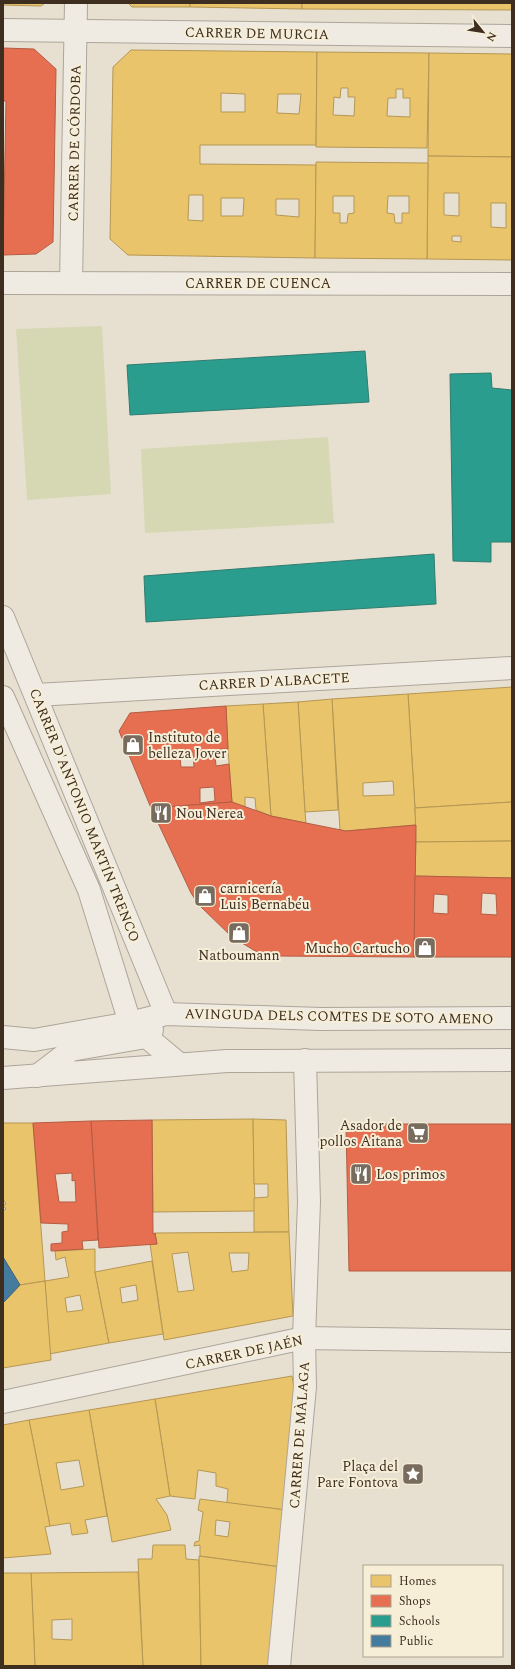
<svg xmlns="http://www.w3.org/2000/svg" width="515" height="1669" font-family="Spectral,serif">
	<rect width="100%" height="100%" fill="#e7e0d1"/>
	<g fill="#d6d7b3">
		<path d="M102,326L111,494L27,500L16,329Z"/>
		<path d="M328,437L334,523L145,533L141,449Z"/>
	</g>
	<g fill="#e9c46a" stroke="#b59754" fill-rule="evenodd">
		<path d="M3,3H45L41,6L3,5Z"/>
		<path d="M128,3H190V7H132Z"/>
		<path d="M190,3H302V9L190,7Z"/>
		<path d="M302,3H512V10L302,9Z"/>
		<path d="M131,50L317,52L316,145H200V164L316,165L315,258L128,255L110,239L113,67ZM221,93L245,94V112H221ZM278,94H301L299,114L277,113ZM189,195H203V221L188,220ZM221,198H244L243,216H221ZM276,199H299V217L276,215Z"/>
		<path d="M317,52L429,53L427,148L316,147ZM341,88H348V97H355L354,116L333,115L334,97L340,98ZM396,89H403V98H410V117L387,116L388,98H396Z"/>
		<path d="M429,53L512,54V157L428,156Z"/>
		<path d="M428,156L512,157V260L427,259ZM444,193H459V216L444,215ZM491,203H506V228L491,227ZM452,236H461V242L452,241Z"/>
		<path d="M316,162L428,163L427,259L315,258ZM333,196H354V213L348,214L347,223H340V213H333ZM388,196H409V213H402V223H395L394,214L387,213Z"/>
		<path d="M512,687V802L415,808L408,694Z"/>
		<path d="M408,694L416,825L346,831L340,830L332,699ZM393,781L394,795L363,796V783Z"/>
		<path d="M332,699L338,810L305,812L298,702Z"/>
		<path d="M298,702L305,812L306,823L271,816L263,704Z"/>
		<path d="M263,704L271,816L256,810L255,798L245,797V808L232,802L228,749L226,706Z"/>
		<path d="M512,802V841L416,842L415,808Z"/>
		<path d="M512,841V878L415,876L416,842Z"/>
		<path d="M253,1119L255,1211L153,1212L152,1120Z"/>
		<path d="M253,1119L286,1120L289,1232H254V1198L268,1197V1184H254Z"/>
		<path d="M3,1123H33L45,1281L20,1285L3,1257V1211L6,1209L3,1205L6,1204L3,1199Z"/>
		<path d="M289,1232L293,1316L164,1340L150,1244H157L155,1233ZM188,1252L194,1290L178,1292L172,1254ZM229,1253H249L248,1270L232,1272Z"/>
		<path d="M95,1249V1272L109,1343L49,1354L45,1281L69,1277L65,1257L56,1260L55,1251ZM80,1295L83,1310L67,1312L65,1298Z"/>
		<path d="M152,1261L163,1334L109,1343L95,1272ZM136,1285L138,1300L122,1303L120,1288Z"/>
		<path d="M45,1281L51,1360L3,1368V1303L20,1285Z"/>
		<path d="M292,1376L298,1411L286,1510L227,1503L228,1489L216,1486V1473L198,1470L195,1499L170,1496L155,1399Z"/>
		<path d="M155,1399L170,1496L156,1499L167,1515L171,1530L112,1542L89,1410Z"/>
		<path d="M89,1410L107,1516L85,1520L88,1533L72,1535L70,1523L50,1526L29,1420ZM79,1460L84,1486L61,1490L56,1463Z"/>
		<path d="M29,1420L50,1526L45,1527L51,1554L3,1558V1425Z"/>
		<path d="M200,1499L286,1510L281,1567L200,1556V1545L194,1546L195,1542L199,1541L203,1512L198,1510ZM216,1520L230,1522L228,1537L215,1535Z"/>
		<path d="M153,1545H185L186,1559L199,1560L201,1666H143L138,1559H152Z"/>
		<path d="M199,1556L281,1567L271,1666H201Z"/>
		<path d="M138,1572L143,1666H35L31,1573ZM72,1619V1640L52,1639V1620Z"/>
		<path d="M3,1573H31L35,1666H3Z"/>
	</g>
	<g fill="#e76f51" stroke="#b45c42" fill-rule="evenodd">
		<path d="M3,48L34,49L56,69L53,242L36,254L3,255L6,101H3Z"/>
		<path d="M226,706L228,749H219L215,754L216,766L229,764L232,802L151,808L119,731L130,713ZM184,752H193L194,767H181L180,757ZM214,787L215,801L200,803V788Z"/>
		<path d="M232,802L271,816L346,831L416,825L414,957L277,956L257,952L232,937L199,905L191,893L151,808Z"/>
		<path d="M415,876L512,878V957H414ZM482,893L496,894L497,915L481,914ZM434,894L448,895V914L433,913Z"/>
		<path d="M152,1120L153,1234L155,1233L157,1244L99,1248L91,1121Z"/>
		<path d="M91,1121L98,1240L82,1241L83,1249L51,1251V1244L62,1243V1232L68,1231V1224L41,1223L33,1123ZM72,1173V1181L75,1180L76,1202H59L55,1174Z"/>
		<path d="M346,1124H512V1271H349Z"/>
	</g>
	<g fill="#2a9d8f" stroke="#307c6e">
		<path d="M365,351L369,402L130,415L127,365Z"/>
		<path d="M491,373L492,388L512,390V542H491V562L453,561L450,374Z"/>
		<path d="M434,554L436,604L146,622L144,576Z"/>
	</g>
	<path fill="#457b9d" stroke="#436478" d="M3,1257L20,1285L3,1303Z"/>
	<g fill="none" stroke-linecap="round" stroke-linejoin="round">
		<g stroke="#ada599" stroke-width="24">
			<g id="minor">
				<path d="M3,30L512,36"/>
				<path d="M3,283L512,284"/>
				<path d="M71,283L76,3"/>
				<path d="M3,617L166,1014"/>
				<path d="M36,695L512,668"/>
				<path d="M3,697L89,890L130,1023L179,1064"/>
				<path d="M3,1037L34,1040L130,1023L166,1014L321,1019L512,1018"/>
				<path d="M37,1076L71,1050L146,1037L152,1030"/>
				<path d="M3,1078L227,1061L512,1060"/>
				<path d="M3,1402L304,1338L512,1341"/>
				<path d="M279,1666L305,1387L304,1338L309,1202L305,1060"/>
			</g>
		</g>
		<use href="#minor" stroke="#efebe3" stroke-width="22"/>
	</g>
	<defs>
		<g id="shop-square" transform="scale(1.15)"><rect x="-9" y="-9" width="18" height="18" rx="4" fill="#786c5e" stroke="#f7eed8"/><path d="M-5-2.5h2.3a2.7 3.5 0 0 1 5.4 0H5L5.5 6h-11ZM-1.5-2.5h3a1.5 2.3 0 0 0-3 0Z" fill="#fff"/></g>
		<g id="restaurant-square" transform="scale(1.15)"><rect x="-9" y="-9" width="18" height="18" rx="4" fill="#786c5e" stroke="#f7eed8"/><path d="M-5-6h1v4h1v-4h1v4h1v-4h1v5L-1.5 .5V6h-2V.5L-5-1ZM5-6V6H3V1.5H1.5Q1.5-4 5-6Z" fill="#fff"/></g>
		<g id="supermarket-square" transform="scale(1.15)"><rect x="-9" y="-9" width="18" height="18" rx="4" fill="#786c5e" stroke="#f7eed8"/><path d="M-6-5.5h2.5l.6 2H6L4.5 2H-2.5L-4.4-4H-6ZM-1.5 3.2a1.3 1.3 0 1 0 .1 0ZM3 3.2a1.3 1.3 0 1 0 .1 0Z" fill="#fff"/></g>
		<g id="sight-square" transform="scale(1.15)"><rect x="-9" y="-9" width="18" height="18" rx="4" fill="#786c5e" stroke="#f7eed8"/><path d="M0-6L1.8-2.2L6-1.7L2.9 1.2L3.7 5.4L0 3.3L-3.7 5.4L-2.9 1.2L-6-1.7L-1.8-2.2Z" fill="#fff"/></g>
	</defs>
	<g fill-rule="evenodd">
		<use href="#shop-square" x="133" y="745"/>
		<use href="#restaurant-square" x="161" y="813"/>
		<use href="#shop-square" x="205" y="896"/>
		<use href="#shop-square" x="239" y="933"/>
		<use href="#shop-square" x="425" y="948"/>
		<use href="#supermarket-square" x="418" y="1133"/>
		<use href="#restaurant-square" x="361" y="1174"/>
		<use href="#sight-square" x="413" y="1474"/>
	</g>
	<g text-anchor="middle" stroke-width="4" stroke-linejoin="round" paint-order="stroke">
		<g font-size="14" fill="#3d2e20" stroke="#f7eed8">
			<text transform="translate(257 33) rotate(1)" y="5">CARRER DE MURCIA</text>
			<text transform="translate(74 143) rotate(-89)" y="5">CARRER DE CÓRDOBA</text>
			<text x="258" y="288">CARRER DE CUENCA</text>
			<text transform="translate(274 681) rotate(-3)" y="5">CARRER D'ALBACETE</text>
			<text transform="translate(85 815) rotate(68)" y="5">CARRER D'ANTONIO MARTÍN TRENCO</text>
			<text transform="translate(339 1016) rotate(1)" y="5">AVINGUDA DELS COMTES DE SOTO AMENO</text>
			<text transform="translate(244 1352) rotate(-12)" y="5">CARRER DE JAÉN</text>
			<text transform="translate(299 1435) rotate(-86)" y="5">CARRER DE MÀLAGA</text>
		</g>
		<g font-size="14" fill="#3d2e20" stroke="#f7eed8" text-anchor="start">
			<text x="148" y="742">Instituto de<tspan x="148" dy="16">belleza Jover</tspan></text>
			<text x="176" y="818">Nou Nerea</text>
			<text x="220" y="893">carnicería<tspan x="220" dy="16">Luis Bernabéu</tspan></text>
			<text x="410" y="953" text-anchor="end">Mucho Cartucho</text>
			<text x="239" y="960" text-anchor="middle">Natboumann</text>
			<text x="402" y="1130" text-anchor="end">Asador de<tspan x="402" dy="16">pollos Aitana</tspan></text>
			<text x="376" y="1179">Los primos</text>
			<text x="398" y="1471" text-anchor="end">Plaça del<tspan x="398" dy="16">Pare Fontova</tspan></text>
		</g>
	</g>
	<rect width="515" height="1669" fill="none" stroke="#3d2e20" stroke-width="8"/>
	<rect x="363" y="1565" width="140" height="92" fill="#f7eed8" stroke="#ada18e"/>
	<rect x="371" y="1575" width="20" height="12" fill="#e9c46a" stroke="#ada18e"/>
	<text x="399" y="1585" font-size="12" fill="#3d2e20">Homes</text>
	<rect x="371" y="1595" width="20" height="12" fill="#e76f51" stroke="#ada18e"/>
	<text x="399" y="1605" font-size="12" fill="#3d2e20">Shops</text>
	<rect x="371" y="1615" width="20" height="12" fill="#2a9d8f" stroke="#ada18e"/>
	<text x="399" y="1625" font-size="12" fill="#3d2e20">Schools</text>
	<rect x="371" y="1635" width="20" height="12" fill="#457b9d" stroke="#ada18e"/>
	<text x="399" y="1645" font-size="12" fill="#3d2e20">Public</text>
	<g transform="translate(483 32) rotate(120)" stroke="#f7eed8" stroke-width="3" paint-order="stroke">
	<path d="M0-3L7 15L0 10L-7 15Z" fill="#3d2e20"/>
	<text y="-6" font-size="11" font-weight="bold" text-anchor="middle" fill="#3d2e20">N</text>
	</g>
</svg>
